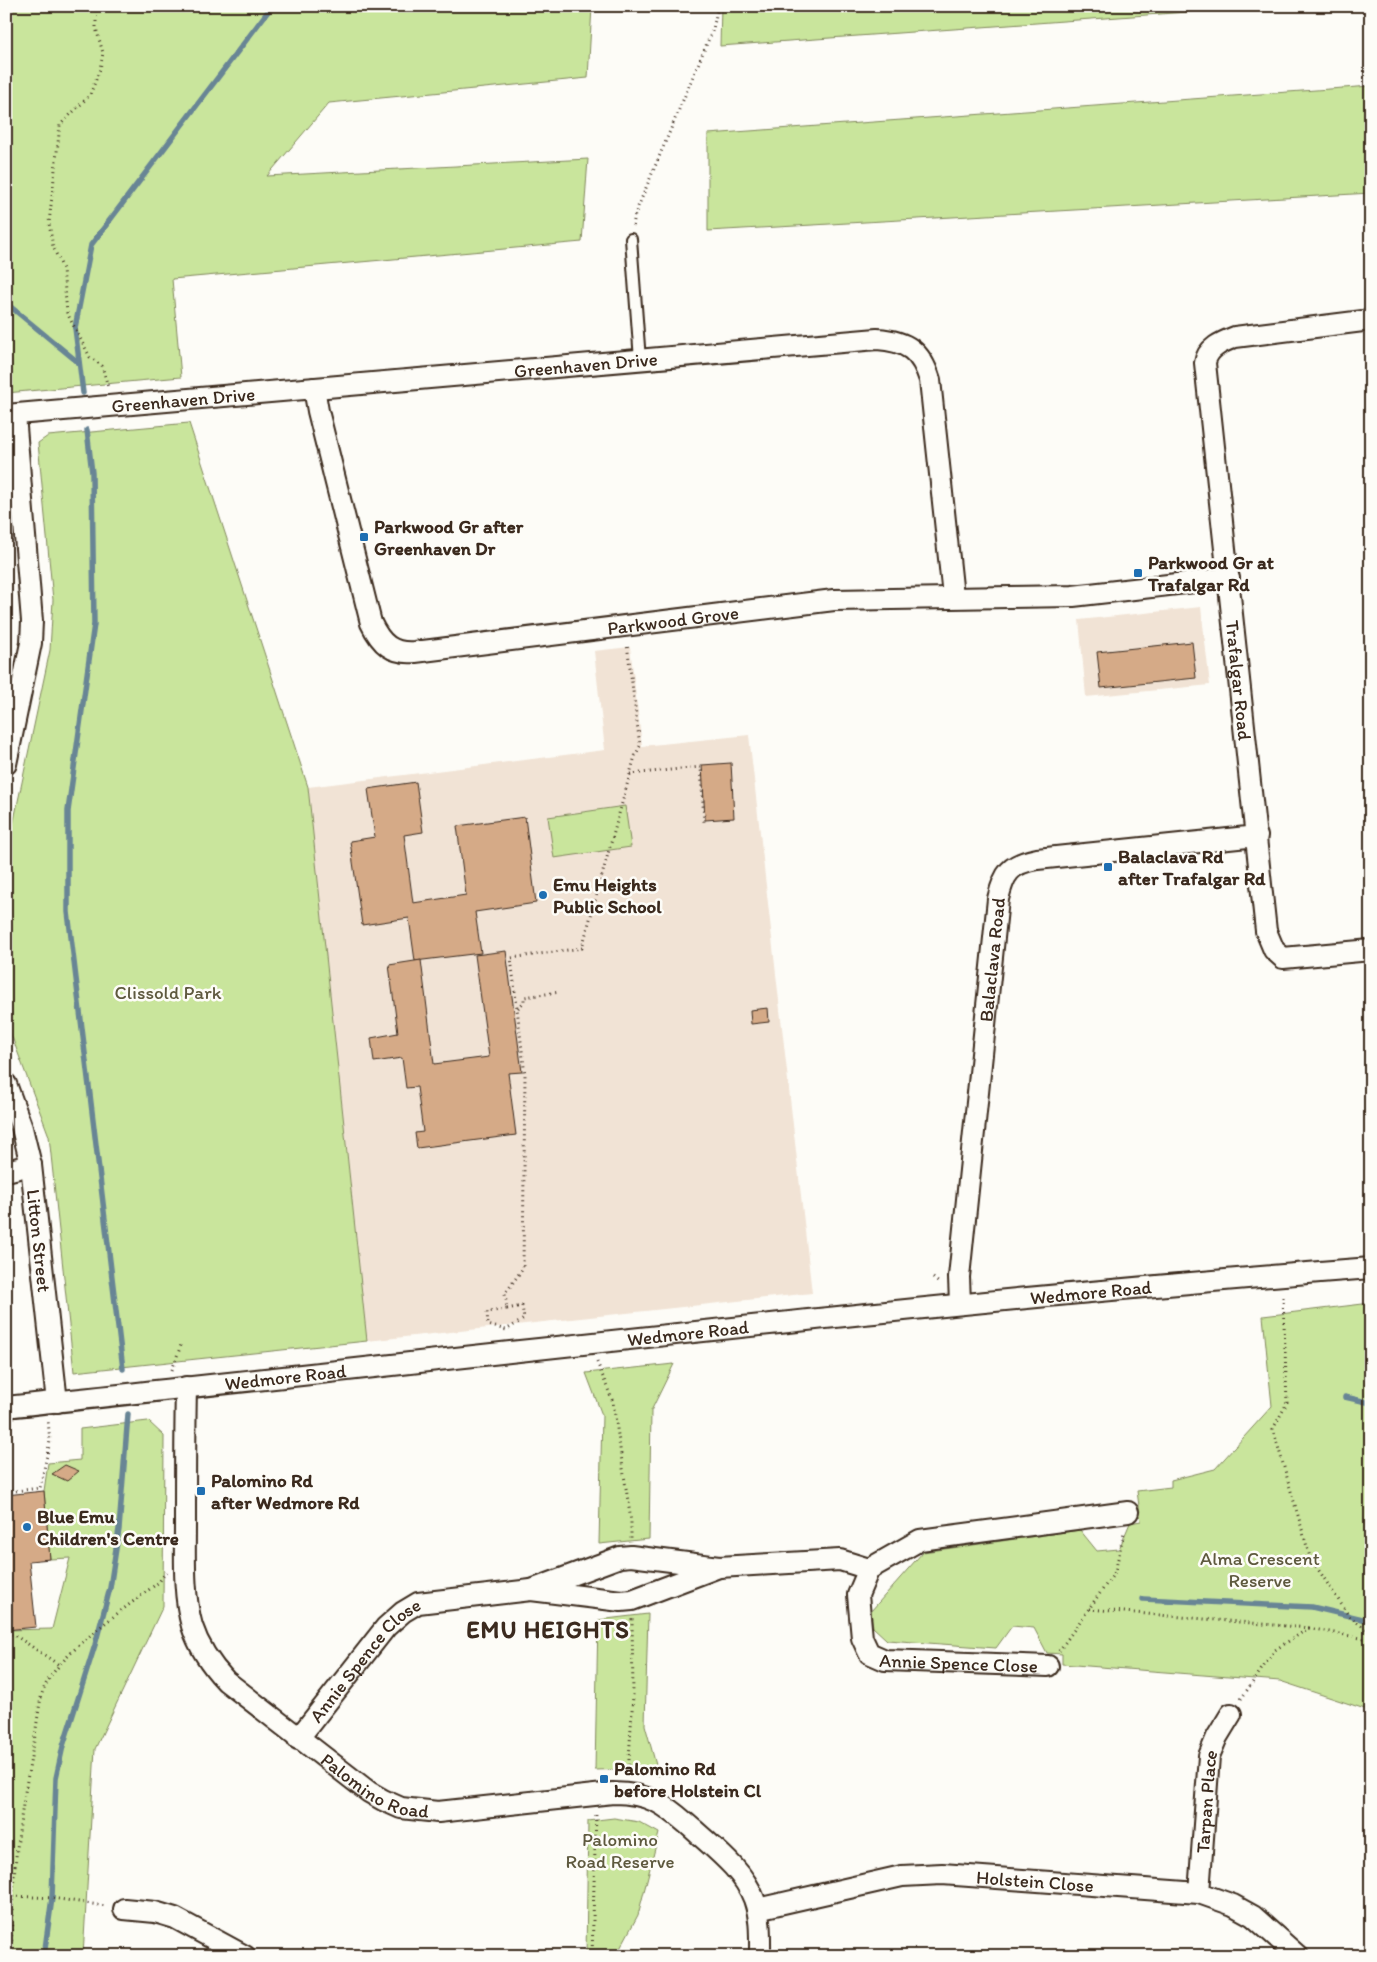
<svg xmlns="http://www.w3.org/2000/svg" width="1377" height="1962" font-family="Itim,sans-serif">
	<rect width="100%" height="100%" fill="#fdfcf7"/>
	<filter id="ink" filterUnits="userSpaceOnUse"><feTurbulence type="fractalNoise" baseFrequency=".02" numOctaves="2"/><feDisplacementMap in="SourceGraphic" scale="10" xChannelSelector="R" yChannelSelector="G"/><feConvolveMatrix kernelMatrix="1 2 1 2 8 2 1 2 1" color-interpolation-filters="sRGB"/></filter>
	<g filter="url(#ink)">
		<g fill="#f1e3d5">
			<path d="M1201,607L1210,685L1086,697L1079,620Z"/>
			<path d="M630,647L642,746L749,735L812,1293L367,1341L308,787L605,750L594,651Z"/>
		</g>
		<g fill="#c9e59c" stroke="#82885d">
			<path d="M6,6H592L588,78L329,103L267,176L588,159L582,242L172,279L181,377L6,393Z"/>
			<path d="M721,6H1270L720,46Z"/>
			<path d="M1371,86V193L708,231V134Z"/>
			<path d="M189,423L308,787L367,1341L74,1372L49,1136L6,1021V858L50,650L53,600L38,443L48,436Z"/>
			<path d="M625,806L631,847L554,858L548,817Z"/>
			<path d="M1371,1303V1711L1280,1681L1062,1664V1654L1047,1653L1034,1628L1012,1626L996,1648L887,1640L873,1627L871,1611L923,1552L1080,1530L1097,1551L1119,1549L1130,1523L1141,1521L1137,1491L1171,1487V1480L1215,1469L1272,1406L1263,1316Z"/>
			<path d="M674,1364L651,1411L649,1539L599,1544L602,1415L586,1373Z"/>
			<path d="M148,1421L164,1436L163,1606L95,1749L83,1956H6V1744L13,1712L6,1710V1630L52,1629L70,1558L50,1559L44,1491L48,1463L80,1460V1429Z"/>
			<path d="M648,1614L645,1725L659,1776L638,1769L595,1770L598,1620Z"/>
			<path d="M614,1818L639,1822L659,1833L638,1915L616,1956H586L588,1821Z"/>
		</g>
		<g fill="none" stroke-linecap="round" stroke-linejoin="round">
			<g stroke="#688595" stroke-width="5.5">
				<path d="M6,303L79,363"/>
				<path d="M83,393L75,328L91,245L272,6"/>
				<path d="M87,430L92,473L94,624L68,811V912L123,1369"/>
				<path d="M1345,1397L1371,1403"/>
				<path d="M1143,1599L1312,1607L1371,1621"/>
				<path d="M44,1956L52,1898L56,1778L63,1746L95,1645L110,1588L119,1529L128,1414"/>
			</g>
		</g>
		<g fill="#d5aa87" stroke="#3b2a1e">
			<path d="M1192,642L1196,678L1101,688L1097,652Z"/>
			<path d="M731,763L734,818L705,820L702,765Z"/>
			<path d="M416,782L423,832L404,835L413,903L466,895L457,826L525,817L536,903L475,912L481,953L415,961L409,918L362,925L350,841L375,837L368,789Z"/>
			<path d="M506,951L522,1072L508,1073L516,1135L417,1148L415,1133L423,1132L417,1087L406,1088L402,1058L374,1062L371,1038L398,1033L389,965L421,960L434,1064L489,1057L475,955Z"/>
			<path d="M768,1008L769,1022L751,1024L750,1010Z"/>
			<path d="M65,1465L79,1471L67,1481L52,1474Z"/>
			<path d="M44,1491L50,1559L29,1561L36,1627L6,1630V1495Z"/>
		</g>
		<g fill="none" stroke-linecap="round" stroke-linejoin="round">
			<g stroke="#3b2a1e" stroke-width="14">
				<path id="lane" d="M631,239L640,360"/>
			</g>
			<g stroke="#3b2a1e" stroke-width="24">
				<g id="street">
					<path id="s1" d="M1371,320L1235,337C1222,342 1207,348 1205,363L1266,931L1274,950L1283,958L1371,950"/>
					<path id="s2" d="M314,388L318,411L371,623C381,644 392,654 415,652L834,600L1073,596L1229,578"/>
					<path id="s3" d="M6,415L877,339C907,341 921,351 930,380L953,596"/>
					<path d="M6,764L31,643L32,621L15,415"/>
					<path id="s4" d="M6,1084L22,1128L31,1165L57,1402"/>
					<path d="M6,1171L31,1165"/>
					<path id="s5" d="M960,1303L959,1277L998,899C1004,873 1010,864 1037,859L1257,836"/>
					<path id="s6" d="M186,1387C185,1433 185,1478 185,1524C185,1557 183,1594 192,1626C199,1648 211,1665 226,1681L369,1792L383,1800L401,1808L438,1812L613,1793C628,1793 643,1795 657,1802C671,1809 682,1820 694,1830C716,1850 743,1870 754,1899C761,1918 760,1936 760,1956"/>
					<path id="s7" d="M6,1407C461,1359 915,1303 1371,1268"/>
					<path d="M869,1569L920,1540L1128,1512"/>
					<path id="s8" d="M869,1569L858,1595L862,1638L869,1653L885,1660L1048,1666"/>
					<path d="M534,1589L620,1557L631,1556L719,1567L840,1560L869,1569"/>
					<path id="s9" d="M298,1739L386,1627L403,1612L418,1603L531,1590L621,1601L632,1600L719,1567"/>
					<path id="s10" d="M1199,1893L1209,1756L1217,1737L1231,1714"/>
					<path d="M124,1909L155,1912L175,1918L245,1956"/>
					<path id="s11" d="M757,1909L902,1876L942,1874L1199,1893L1233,1905L1253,1916L1298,1956"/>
				</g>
			</g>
			<g stroke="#3b2a1e" stroke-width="3" stroke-dasharray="1 4" stroke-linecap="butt">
				<path d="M96,6V28L103,53L100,69L90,95L60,125L49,223L53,247L63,269L67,313L90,357L102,366L108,387"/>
				<path d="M633,226L635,214L713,29L718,6"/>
				<path d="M630,774L701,767L704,822"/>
				<path d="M518,1008L524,1002V997L560,992"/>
				<path d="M933,1278L940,1284"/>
				<path d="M1283,1297L1287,1403L1273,1429L1310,1557L1349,1616L1371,1633"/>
				<path d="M507,1309L522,1306L524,1319L506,1330L488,1325L487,1312L507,1309L505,1294L523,1268L525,1075L511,958L582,948L635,756L640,746L627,644"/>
				<path d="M597,1362L613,1402L631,1521V1538"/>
				<path d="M172,1370L181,1345"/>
				<path d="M6,1492L40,1488L50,1441L48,1421"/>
				<path d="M1089,1609L1309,1628"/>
				<path d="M6,1635L13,1634L59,1665"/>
				<path d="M1059,1651L1115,1572L1124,1532"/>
				<path d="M1241,1699L1275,1650L1309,1628L1371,1640"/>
				<path d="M628,1775L633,1695L632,1619"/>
				<path d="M13,1896L52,1898L106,1906"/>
				<path d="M12,1956C9,1884 21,1812 34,1741C37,1727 39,1697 45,1686C62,1651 127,1607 159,1582L166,1572"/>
				<path d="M592,1956L596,1813"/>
			</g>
			<use href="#lane" stroke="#fdfcf7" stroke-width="10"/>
			<use href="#street" stroke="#fdfcf7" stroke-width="20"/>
		</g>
	</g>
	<g fill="#1f6fb2" stroke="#fdfcf7" stroke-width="2">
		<rect x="359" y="532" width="10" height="10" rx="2.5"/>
		<rect x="1133" y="568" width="10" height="10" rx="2.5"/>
		<rect x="1103" y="862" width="10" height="10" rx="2.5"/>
		<circle cx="543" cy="895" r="5"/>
		<rect x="196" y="1486" width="10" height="10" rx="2.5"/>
		<circle cx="27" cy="1527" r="5"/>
		<rect x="599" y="1774" width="10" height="10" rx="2.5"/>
	</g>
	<g text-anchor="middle" stroke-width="5" stroke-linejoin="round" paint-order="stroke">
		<g font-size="19" fill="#3b2a1e" stroke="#fdfcf7">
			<text dy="7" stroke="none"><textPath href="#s3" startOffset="582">Greenhaven Drive</textPath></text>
			<text dy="7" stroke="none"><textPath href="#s3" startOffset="178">Greenhaven Drive</textPath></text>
			<text dy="7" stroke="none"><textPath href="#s2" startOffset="559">Parkwood Grove</textPath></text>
			<text dy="7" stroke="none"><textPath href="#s1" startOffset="498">Trafalgar Road</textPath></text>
			<text dy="7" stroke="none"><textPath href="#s5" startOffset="345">Balaclava Road</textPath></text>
			<text dy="7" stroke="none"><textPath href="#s4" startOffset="161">Litton Street</textPath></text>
			<text dy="7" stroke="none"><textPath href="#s7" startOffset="1091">Wedmore Road</textPath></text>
			<text dy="7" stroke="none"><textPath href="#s7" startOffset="686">Wedmore Road</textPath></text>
			<text dy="7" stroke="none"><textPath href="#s7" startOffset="281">Wedmore Road</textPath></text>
			<text dy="7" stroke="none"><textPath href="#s8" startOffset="179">Annie Spence Close</textPath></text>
			<text dy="7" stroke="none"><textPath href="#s9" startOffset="104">Annie Spence Close</textPath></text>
			<text dy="7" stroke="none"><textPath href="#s6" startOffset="489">Palomino Road</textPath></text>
			<text dy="7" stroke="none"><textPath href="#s10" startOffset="92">Tarpan Place</textPath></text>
			<text dy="7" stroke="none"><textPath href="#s11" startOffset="282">Holstein Close</textPath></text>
		</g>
		<g font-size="19" font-weight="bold" fill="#3b2a1e" stroke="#fdfcf7" text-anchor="start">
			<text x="374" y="533">Parkwood Gr after<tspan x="374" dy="22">Greenhaven Dr</tspan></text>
			<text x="1148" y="569">Parkwood Gr at<tspan x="1148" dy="22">Trafalgar Rd</tspan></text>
			<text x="1118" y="863">Balaclava Rd<tspan x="1118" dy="22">after Trafalgar Rd</tspan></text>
			<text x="553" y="891">Emu Heights<tspan x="553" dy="22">Public School</tspan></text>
			<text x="211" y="1487">Palomino Rd<tspan x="211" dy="22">after Wedmore Rd</tspan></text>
			<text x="37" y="1523">Blue Emu<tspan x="37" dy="22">Children's Centre</tspan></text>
			<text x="614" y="1775">Palomino Rd<tspan x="614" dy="22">before Holstein Cl</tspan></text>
		</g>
		<g font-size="19" fill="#5e593e" stroke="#fdfcf7">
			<text x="168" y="999">Clissold Park</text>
			<text x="1260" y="1565">Alma Crescent<tspan x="1260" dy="22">Reserve</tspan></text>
			<text x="620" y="1846">Palomino<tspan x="620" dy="22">Road Reserve</tspan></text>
		</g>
		<g font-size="24" font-weight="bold" letter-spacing="1" fill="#3b2a1e" stroke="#fdfcf7">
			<text x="548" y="1638">EMU HEIGHTS</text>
		</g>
	</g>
	<rect width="1377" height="1962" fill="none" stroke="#fdfcf7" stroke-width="25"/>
	<rect x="12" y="12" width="1352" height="1937" fill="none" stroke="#3b2a1e" stroke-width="2" filter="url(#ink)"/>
</svg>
